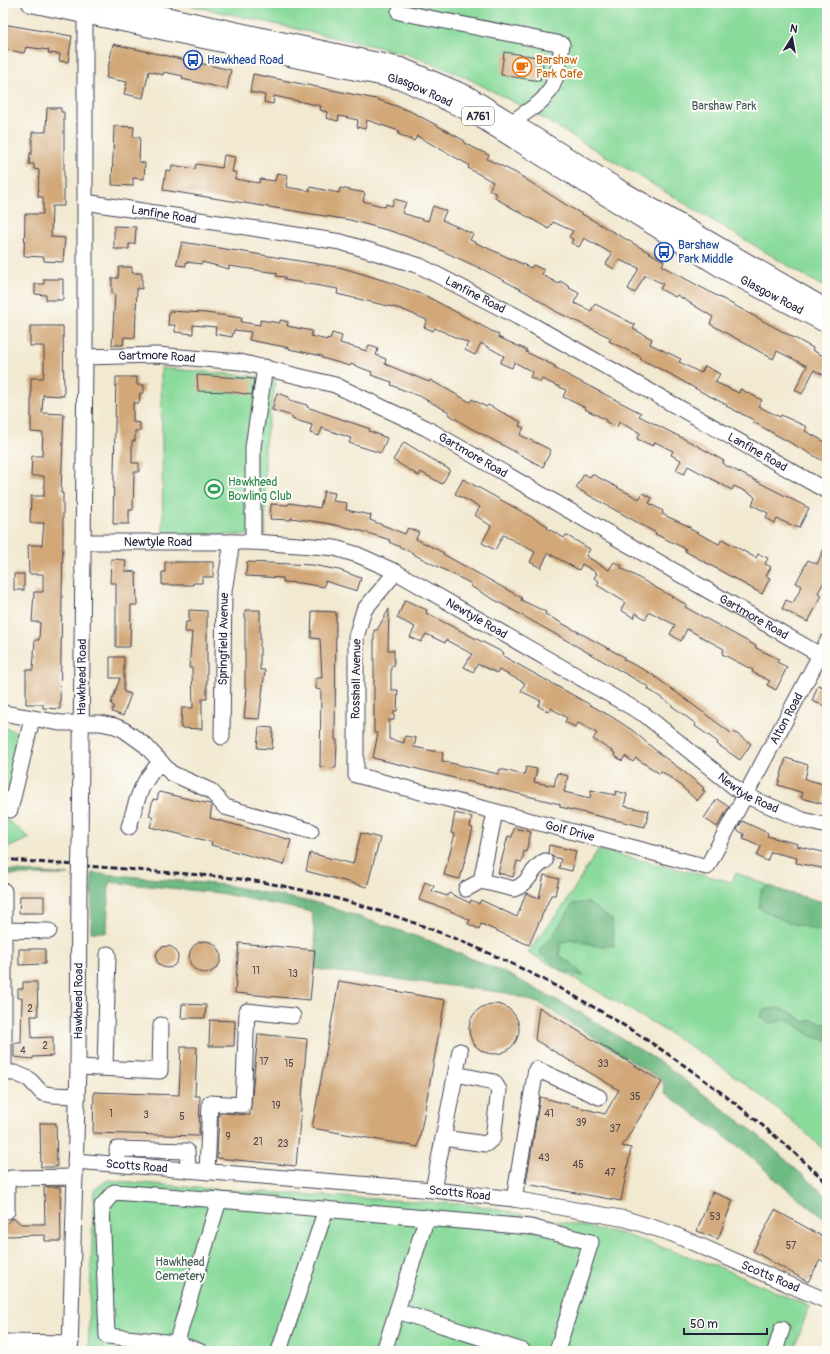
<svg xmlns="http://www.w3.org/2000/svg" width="830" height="1354" font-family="Pangolin,sans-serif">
	<rect width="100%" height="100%" fill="#fdfcf7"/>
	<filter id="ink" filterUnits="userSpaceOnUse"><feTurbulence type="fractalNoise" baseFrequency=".025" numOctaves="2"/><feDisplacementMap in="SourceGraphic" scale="8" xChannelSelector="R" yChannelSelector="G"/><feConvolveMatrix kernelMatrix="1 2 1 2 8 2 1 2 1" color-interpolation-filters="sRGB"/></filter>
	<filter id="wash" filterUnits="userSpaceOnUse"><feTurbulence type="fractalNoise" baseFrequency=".012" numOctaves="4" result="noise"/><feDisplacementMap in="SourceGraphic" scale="16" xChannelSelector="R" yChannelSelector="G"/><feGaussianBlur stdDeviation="0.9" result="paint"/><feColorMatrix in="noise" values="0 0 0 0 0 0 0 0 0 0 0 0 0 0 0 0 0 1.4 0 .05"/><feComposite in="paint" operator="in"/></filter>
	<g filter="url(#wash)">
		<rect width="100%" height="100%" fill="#f2e9d1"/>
		<g fill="#89da9b" stroke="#567e6b">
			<path d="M180,3H827V289L529,110L459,74L404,53Z"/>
			<path d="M161,368L251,376L276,381L265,443V535H163Z"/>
			<path d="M3,727L18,732L20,738L4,818L30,838L3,850Z"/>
			<path d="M598,850L732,882L736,873L788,893L827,903V1153C742,1068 632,1011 528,952L564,905Z"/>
			<path d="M108,1180L210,1189L475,1205L623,1234L719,1267L809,1306L794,1351H88L94,1190Z"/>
		</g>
		<g fill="#6eba83" stroke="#486e5f">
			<path d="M3,870L69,875H3Z"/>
			<path d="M92,873L225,885L321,904L430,941L510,975L584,1015L663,1064L758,1135L827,1197V1220L784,1187L742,1149L665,1093L663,1081L541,1004L507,993L315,969L316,947L312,912L219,893L109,882L107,932H91Z"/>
			<path d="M769,886L788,893L827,903V933L787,922L759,908L761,890Z"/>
			<path d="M587,902L612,920L614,946H597L571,939L561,944L559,955L572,964L584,976L562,971L540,953L542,946L554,934L573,904Z"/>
			<path d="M779,1008L794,1014L804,1022L812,1020L827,1024V1040L813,1037L787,1019L770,1024L760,1017L763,1010Z"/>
		</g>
		<g id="blocks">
			<g fill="#d2a879">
				<path d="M3,24L72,36L68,62L59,61L60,54L48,53L49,50L26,47L24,53L3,49Z"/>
				<path d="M113,44L231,70L227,89L182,79L183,76L164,72L163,75L149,71L143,98L124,94L127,82L106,78Z"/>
				<path d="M504,52L544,58L540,81L501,75Z"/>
				<path d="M253,74L376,99L410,111L438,126L465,141L464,143L489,155L487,159L516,173L568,206L664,261L662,266L813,348L812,350L827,358V377L814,370L802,394L795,390L807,366L777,351L773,359L710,324L713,317L677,295L675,297L660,289L663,284L645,275L635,293L628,289L639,268L619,260L614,269L606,264L612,254L604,249L584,238L579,247L571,243L573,239L569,237L573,231L553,222L549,229L495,198L497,194L489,190L493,182L468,168L469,165L417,136L414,141L398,134L399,131L367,120L365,129L357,127L358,120L339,116L338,121L326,118L327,112L320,110L321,106L274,96L273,104L264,102L265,95L250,92Z"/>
				<path d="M47,108H61V112H64V206H52L51,237L65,238L63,262L44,261V257L24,256L25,214H43V197H38L39,170L34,169V164H29L30,153L32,154V132H46Z"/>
				<path d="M114,126L134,127L133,137H140L139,162L145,163L144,179L133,178V186L112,185Z"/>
				<path d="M224,155L235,157L232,172H236L235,179L259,183L260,179L275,181L277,173L288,175L286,187L310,191V187L339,193L340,188L365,193L363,201L385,207L386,204L392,206L394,199L406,202L402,213L428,221L433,206L446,211L442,220L473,234L470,240L531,268L533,265L544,270L542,275L559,284L560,281L570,287L569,288L579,293L574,303L591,311L595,304L622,318L635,325L633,329L652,339L650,344L681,359L679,362L701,373L705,366L720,374L715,382L739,393L740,389L762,400L758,406L780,417L781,415L807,427L805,431L827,443V463L753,422L754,420L726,406L727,405L698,390L670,374L640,359L641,357L609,341L611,338L557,312L529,294L484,270L425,243L394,232L350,220L163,190L166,170L171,171L172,165L195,169L196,164L222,168Z"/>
				<path d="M114,226L136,227L135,244H129V249H114Z"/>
				<path d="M182,242L343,268L389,282L426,296L499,335L498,337L527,350L526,352L555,366L554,368L641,413L639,416L696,445L724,461L723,464L809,508L799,528L777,519L775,523L766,518L768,513L752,505L755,498L753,495L734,486L732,490L688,466L684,474L676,470L681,460L671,455L673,451L655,442L653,446L637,439L640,433L619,422L617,427L606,422V420L585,409L586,408L563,397L566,390L542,379L540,382L530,377L533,372L514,362L512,368L500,363L504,356L481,343L475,355L465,350L468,343L435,328L433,331L424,327L427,320L401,309L337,294L338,289L285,280V277L276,276L277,273L229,266V269L202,262V264L186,262V266L176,265Z"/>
				<path d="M119,267H132V273H142V289L137,288L135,338L124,337L123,345H112L115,294H112V278H118Z"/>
				<path d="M44,279H63V300H46V295L35,294V284H44Z"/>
				<path d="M169,311L206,313L242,318L241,322L260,325V320L280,323V320L288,322L287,326L312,331L311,336L327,340V338L330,339L332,333L342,336L340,343L367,351L369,345L378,349L376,355L386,359L385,364L429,382L430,380L470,402L472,399L486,407L488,405L521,422L519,426L524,428L520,435L551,450L543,467L467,426L448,414L449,412L421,397L391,385L392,382L371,375L372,372L351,364L350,366L322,358V356L289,349L290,348L249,340L251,332L234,330L232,337L215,334L216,327L193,325V334L175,332V325H168Z"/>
				<path d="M30,326H63L64,396L43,395L42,413L64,414L61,493H63V541L60,709L43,708V704H26V670H33L35,640H39L40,622H32L34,592H43V574H29L28,545H42L44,523H30L31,496H44V476H31L32,456H42L43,433L31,432V378H43L44,373V346H30Z"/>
				<path d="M197,375L254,379L252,395L233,392L198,391Z"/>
				<path d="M116,377H137V385H144V393H140L139,403H133V422L140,423V431H135V441H132V463H139V472H134L133,510H129V524H113Z"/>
				<path d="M277,393L289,397V400L307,405V407L370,429L369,431L387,438L381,453L349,443L351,438L322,428L319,436L310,433L312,425L292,419V416L272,410Z"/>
				<path d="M404,442L450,470L442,484L421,472L419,476L393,460Z"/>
				<path d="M584,474L590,477L592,474L639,499L643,493L652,498L649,503L663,511L662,514L690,527V529L719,544L722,539L756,558L758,554L768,558L765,564L771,567L766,576L770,578L762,594L685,551L686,549L655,534L656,533L576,488Z"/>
				<path d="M463,479L548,526L547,528L564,538L566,535L590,549L586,556L609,570L614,562L622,566L621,568L687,605L685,607L756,646V648L779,659L777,662L787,667L776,690L767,685L770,681L752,672L753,670L722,654L724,649L687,629L681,641L670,634L675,625L650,612L645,619L636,613L634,618L621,610L625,602L597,585L599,581L594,578L597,573L582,564L579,570L548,553L541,568L530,562L535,552L503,535L495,550L482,543L491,526L475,515L480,507L455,494Z"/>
				<path d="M324,491L335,493L333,501L347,503L346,510L371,515L370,520L405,534L408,528L419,532L416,539L444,553L443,554L522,598L521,600L546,612L545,614L624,657L623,659L650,673L731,733L733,731L751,744L740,760L717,744L718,742L695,726L696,724L672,706V705L648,689L649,687L470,586L472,584L413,554V553L389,542L390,540L355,529L325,523L291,518V520L270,519L271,504L288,505L289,503L320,508Z"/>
				<path d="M827,543V576L818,593L822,595L808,622L782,609L786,600L793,603L802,586L796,583L808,560L817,564Z"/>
				<path d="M111,559L126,560L125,571L136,572L137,605H131L130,647H116V583H110Z"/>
				<path d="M165,562H213V577H202V583H193V585H162V572H165Z"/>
				<path d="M247,562L312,565L339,570L361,578L357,591L325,581L324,587L301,583L283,582V578L246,576Z"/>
				<rect x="14" y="574" width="10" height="16"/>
				<path d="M405,600L427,610L426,613L504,653L503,656L612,717L632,730L660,754L683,771L704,788L702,790L705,791L697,801L679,784L661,771L660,774L636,758L633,762L625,756L622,761L614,755L615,753L593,739L597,733L578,723L575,727L565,722L567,718L551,708L549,712L538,706L541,701L521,691L525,683L499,670L497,673L478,664L473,672L464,667L472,654L446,640L445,643L426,634L421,642L410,637L415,627L397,618Z"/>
				<path d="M389,609L388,650H394V666H391V690H398L397,711H394V720H389V739L404,743L405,736L416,738L414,747L443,753L442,761L498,774L500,769L524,775L526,767L537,769L534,782L554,786L557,773L568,776L564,792L590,798L591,790L615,795L616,791L627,794L624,806L649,811L645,827L560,807V804L373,758L378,733H374V630H377Z"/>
				<path d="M189,610L207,611V699H202V729L181,728L182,708H193L192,668H189L192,632H185L186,622H189Z"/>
				<path d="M245,610H260V670H265L259,719L244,718L247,688H245Z"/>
				<path d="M312,611L336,612L335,740H337L336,768L320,767L321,690L316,689V678H322L320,639L311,638Z"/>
				<path d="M110,657H124V692L131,694L123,716L112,712L114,706L111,704L120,678H110Z"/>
				<path d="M818,685L827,688V707L812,701Z"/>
				<path d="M259,727L273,728L272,749L257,748Z"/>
				<path d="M786,758L808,765L805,779L827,785L823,804L801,798L803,793L778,785Z"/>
				<path d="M159,792L210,804L212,806L210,818L291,840L284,865L211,845L212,842L150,827L153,817L149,816L153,799L157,800Z"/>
				<path d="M717,799L729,807L717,827L704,818Z"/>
				<path d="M455,813L472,817L470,827L473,828L460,879L444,875L455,834L451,833Z"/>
				<path d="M742,821L768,833L767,836L798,844L797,846L827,853V869L796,863L797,858L771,852L767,861L757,856L761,846L743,838L744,834L737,830Z"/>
				<path d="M514,828L531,832L526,852L524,851L522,862L517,861L513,877L498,873L508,836L512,837Z"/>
				<path d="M361,833L380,838L367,887L306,871L310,853L353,864Z"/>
				<path d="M549,845L576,851L572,871L559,868L561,859L553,857L548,853Z"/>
				<path d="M544,875L559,879L555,895H551L529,945L481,924L479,929L468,924L470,920L444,908L419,900L425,882L434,886L432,891L447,896L449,893L470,903L471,900L479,904L481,900L517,917L526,893L539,898Z"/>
				<path d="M20,896H44V913H19Z"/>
				<circle cx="205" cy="957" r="16"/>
				<path d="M239,943L315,950L310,1000L235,993Z"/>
				<circle cx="167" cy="957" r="11"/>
				<path d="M19,949H45V964L19,965Z"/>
				<path d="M339,981L445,1000L418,1147L312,1128Z"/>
				<path d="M23,982H37L38,1016H31L32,1038L53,1037V1056L33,1057V1059L14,1057V1043H21L22,998H18V989H23Z"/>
				<path d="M182,1004L206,1005L205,1018H181Z"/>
				<circle cx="494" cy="1029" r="25"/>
				<path d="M539,1007L662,1082L622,1146L631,1148L621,1201L526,1184L540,1097L605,1114L619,1090L535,1040Z"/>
				<path d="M210,1020L235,1021L234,1046H209Z"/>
				<path d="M258,1034L307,1039L296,1166L217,1158L219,1113L250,1115Z"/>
				<path d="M181,1047H197L195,1096H200L199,1136L93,1133L94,1092L179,1095Z"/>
				<path d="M40,1123H56L57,1167H41Z"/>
				<path d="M44,1187H60L61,1241H45V1235L3,1236V1225L6,1224L11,1219H15L21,1224H45Z"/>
				<path d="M712,1192L733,1200L718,1239L697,1231Z"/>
				<path d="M775,1210L827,1239V1263L820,1260L808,1282L753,1251Z"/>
			</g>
		</g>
	</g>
	<g filter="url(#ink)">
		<use href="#blocks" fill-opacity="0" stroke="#414052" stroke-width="1"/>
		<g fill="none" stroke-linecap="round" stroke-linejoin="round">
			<g stroke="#414052" stroke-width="17">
				<g id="minor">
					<path d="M399,12L562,44C559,66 557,88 539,103C527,113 514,118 506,130"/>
					<path id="s1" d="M85,202L341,242L420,266L518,317L827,491"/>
					<path id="s2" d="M85,357L157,355L240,362L335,385L426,428L827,659"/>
					<path id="s3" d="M83,542H253L313,546L335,548L358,555L396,572L645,715L744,795L803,820L827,826"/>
					<path d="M253,542V447L265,367"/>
					<path id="s4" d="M396,572L364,610L356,637V775L707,867L827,642"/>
					<path d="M3,713L61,723H100L115,726L124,730L145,745L171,773L211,791L225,807L311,831"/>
					<path id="s5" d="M222,737L224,591L232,542"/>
					<path d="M10,810L32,719"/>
					<path d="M129,827C137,800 140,782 161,762"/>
					<path id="s6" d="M80,846L85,357V3"/>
					<path d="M481,881L514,889C531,883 530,869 545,861"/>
					<path d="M466,889L481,881L495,812"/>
					<path d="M4,930L49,931"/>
					<path d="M78,1067L160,1071L161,1025"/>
					<path d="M105,1068L108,954"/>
					<path d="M3,1073H15L29,1079L42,1093L52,1095L77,1096"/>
					<path d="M4,1073V891"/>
					<path d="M443,1138L486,1144L493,1138L499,1090L494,1082L456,1074"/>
					<path id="s7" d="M75,1161L433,1190L514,1199L626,1219L673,1234L827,1301"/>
					<path d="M118,1164L117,1149L187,1151L188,1170"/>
					<path d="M207,1172L210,1103L243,1105L247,1011L293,1016"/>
					<path d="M433,1190L460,1051"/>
					<path d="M514,1199L536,1069L599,1097"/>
					<path d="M7,1211V1185L11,1178L75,1177"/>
					<path d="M397,1311L523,1351"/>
					<path d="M3,1342L71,1343"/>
					<path id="s8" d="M70,1351L78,1067L79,880"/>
					<path d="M174,1351L219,1200L530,1227L591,1242L557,1351"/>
					<path d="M199,1351L176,1343L107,1336L102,1206L114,1192L219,1200"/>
					<path d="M279,1351L326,1209"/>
					<path d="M384,1351L427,1217"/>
					<path d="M775,1351L782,1329"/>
				</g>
			</g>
			<g stroke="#414052" stroke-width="20">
				<g id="major">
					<path id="s9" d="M31,3L404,81L472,113L726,271L827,324"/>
					<path d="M105,3L401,67L467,95L618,188L827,309"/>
				</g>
			</g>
			<use href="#minor" stroke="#fff" stroke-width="15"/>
			<use href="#major" stroke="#fff" stroke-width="18"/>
			<path stroke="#22223b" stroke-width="3" stroke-dasharray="6 3" stroke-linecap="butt" d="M3,859C55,864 106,867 158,872C194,874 231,877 267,883C476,921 675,1038 827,1183"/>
			<g stroke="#414052" stroke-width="17" stroke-linecap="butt">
				<path id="minor-bridge" d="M79,880L80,846"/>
			</g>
			<use href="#minor-bridge" stroke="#fff" stroke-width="15"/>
		</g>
	</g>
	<defs>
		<g id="bus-ring" transform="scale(1)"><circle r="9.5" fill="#fdfcf7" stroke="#1a4fb4" stroke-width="1.5"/><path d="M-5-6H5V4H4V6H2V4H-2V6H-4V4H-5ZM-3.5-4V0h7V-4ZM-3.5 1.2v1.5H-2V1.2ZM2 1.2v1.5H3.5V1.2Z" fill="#1a4fb4"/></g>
		<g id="cafe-ring" transform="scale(1)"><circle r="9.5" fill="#fdfcf7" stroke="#e8710a" stroke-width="1.5"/><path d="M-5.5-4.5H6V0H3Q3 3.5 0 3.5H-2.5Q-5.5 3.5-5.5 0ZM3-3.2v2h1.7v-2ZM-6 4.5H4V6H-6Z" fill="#e8710a"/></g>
		<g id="stadium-ring" transform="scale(1)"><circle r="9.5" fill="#fdfcf7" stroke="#2e9e5b" stroke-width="1.5"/><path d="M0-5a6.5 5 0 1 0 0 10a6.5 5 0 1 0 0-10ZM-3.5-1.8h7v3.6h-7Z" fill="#2e9e5b"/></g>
	</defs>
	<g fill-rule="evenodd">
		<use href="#bus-ring" x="193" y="60"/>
		<use href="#cafe-ring" x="522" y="67"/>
		<use href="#bus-ring" x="664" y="252"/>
		<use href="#stadium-ring" x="214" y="489"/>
	</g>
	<g text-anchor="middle" stroke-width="4" stroke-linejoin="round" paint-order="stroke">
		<g font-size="10" fill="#4e444a">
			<text x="256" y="974">11</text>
			<text x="293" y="977">13</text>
			<text x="30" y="1012">2</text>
			<text x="45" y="1049">2</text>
			<text x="23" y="1054">4</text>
			<text x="264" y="1065">17</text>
			<text x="289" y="1067">15</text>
			<text x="603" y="1067">33</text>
			<text x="635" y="1100">35</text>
			<text x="276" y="1109">19</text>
			<text x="111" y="1117">1</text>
			<text x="549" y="1117">41</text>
			<text x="146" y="1118">3</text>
			<text x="182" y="1120">5</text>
			<text x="581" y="1126">39</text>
			<text x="615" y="1132">37</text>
			<text x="228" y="1140">9</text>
			<text x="258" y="1145">21</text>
			<text x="283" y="1147">23</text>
			<text x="544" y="1161">43</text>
			<text x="578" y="1168">45</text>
			<text x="610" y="1176">47</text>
			<text x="715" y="1220">53</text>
			<text x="791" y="1249">57</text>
		</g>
		<rect fill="#fdfcf7" stroke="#646373" stroke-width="1" x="462" y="107" width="32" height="18" rx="3"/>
		<g font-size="11" font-weight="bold" fill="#22223b">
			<text x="478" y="120">A761</text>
		</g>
		<g font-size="12" fill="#164399" stroke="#fdfcf7" text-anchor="start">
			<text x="207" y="64">Hawkhead Road</text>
			<text x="678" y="249">Barshaw<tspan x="678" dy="14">Park Middle</tspan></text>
		</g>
		<g font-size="12" fill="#c56008" stroke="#fdfcf7" text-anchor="start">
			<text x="536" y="64">Barshaw<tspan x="536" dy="14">Park Cafe</tspan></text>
		</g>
		<g font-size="12" fill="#22223b" stroke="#fdfcf7">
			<text dy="4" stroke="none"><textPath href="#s9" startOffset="399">Glasgow Road</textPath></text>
			<text dy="4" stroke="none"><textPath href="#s1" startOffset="80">Lanfine Road</textPath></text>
			<text dy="4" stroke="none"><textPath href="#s1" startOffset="404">Lanfine Road</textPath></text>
			<text dy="4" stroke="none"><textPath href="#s9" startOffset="807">Glasgow Road</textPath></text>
			<text dy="4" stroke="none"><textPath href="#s2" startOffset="72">Gartmore Road</textPath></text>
			<text dy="4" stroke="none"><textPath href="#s1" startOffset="727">Lanfine Road</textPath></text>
			<text dy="4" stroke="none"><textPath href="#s2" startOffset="408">Gartmore Road</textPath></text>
			<text dy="4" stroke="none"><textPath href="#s3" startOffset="75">Newtyle Road</textPath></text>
			<text dy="4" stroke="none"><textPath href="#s2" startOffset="732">Gartmore Road</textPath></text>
			<text dy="4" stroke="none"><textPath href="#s3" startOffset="411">Newtyle Road</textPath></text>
			<text dy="4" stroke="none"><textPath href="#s5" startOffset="98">Springfield Avenue</textPath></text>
			<text dy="4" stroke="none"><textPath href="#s6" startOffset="169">Hawkhead Road</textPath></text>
			<text transform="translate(356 679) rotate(-89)" y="4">Rosshall Avenue</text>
			<text dy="4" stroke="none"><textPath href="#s4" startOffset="747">Alton Road</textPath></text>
			<text dy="4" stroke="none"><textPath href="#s3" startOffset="735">Newtyle Road</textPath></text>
			<text dy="4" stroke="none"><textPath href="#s4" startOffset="437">Golf Drive</textPath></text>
			<text dy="4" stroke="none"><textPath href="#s8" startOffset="350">Hawkhead Road</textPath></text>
			<text dy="4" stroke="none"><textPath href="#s7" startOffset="62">Scotts Road</textPath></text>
			<text dy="4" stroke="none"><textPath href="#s7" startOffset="386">Scotts Road</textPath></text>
			<text dy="4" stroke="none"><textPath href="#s7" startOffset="710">Scotts Road</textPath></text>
		</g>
		<g font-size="12" fill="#415958" stroke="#fdfcf7">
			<text x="724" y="110">Barshaw Park</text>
			<text x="180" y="1266">Hawkhead<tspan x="180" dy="14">Cemetery</tspan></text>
		</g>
		<g font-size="12" fill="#27864d" stroke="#fdfcf7" text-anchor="start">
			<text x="228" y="486">Hawkhead<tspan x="228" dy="14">Bowling Club</tspan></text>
		</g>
	</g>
	<rect width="830" height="1354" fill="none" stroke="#fdfcf7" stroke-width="16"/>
	<g transform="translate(792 38) rotate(11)" stroke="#fdfcf7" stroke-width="3" paint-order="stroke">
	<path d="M0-3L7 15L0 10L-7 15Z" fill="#22223b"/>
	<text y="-6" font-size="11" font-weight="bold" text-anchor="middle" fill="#22223b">N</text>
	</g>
	<path d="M684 1328v6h83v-6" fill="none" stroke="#22223b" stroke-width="2"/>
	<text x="690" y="1328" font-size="12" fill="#22223b" stroke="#fdfcf7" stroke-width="3" paint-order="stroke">50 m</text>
</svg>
